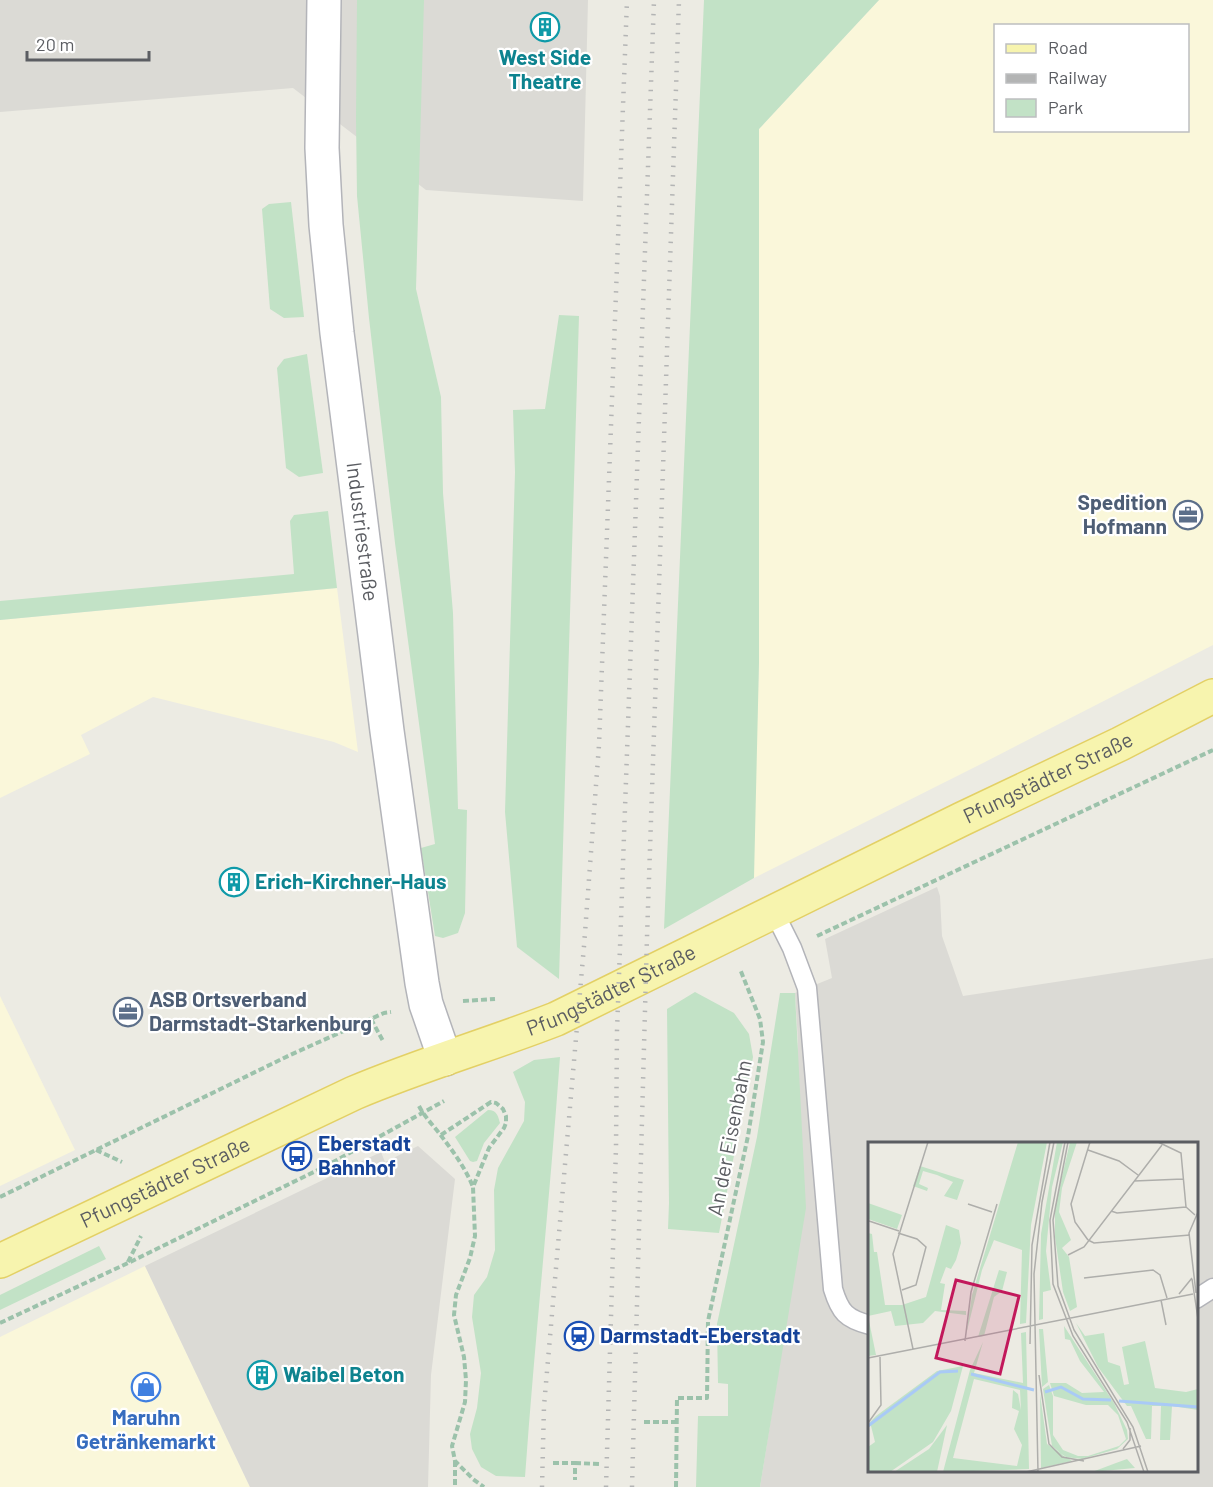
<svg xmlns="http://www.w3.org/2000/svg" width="1213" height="1487" font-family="Barlow,sans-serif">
	<rect width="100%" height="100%" fill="#ecebe3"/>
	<g fill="#faf7da" fill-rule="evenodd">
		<path d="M879,0H1213V645L985,762L752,879L759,662V129ZM996,26H1188V130H996Z"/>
		<path d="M337,588L358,752L334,742L153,697L81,735L90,754L0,798V620Z"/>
		<path d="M0,996L75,1150L0,1186Z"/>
		<path d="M145,1266L250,1487H0V1337Z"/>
	</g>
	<g fill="#dbdad5" fill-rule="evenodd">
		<path d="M0,0H588L583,201L426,190L293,88L0,112Z"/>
		<path d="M937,887L940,896L942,936L963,996L1213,958V1487H760L782,1349L798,1041L795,993L832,978L825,939ZM870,1144H1196V1470H870Z"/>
		<path d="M418,1146L455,1179L431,1375L428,1487H250L145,1266L381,1152L385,1162Z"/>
	</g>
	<g fill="#c2e2c6">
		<path d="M357,0H424L416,289L441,397L443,493L453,613L458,809L467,810L465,913L458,933L443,938L435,936L421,848L435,844L395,543L369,318L357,196L356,119Z"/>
		<path d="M704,0H879L759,129V662L754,878L664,929Z"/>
		<path d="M291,202L304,317L284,318L270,309L262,209L269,204Z"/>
		<path d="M559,315L579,316L559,979L517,947L505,812L515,472L513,410L545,409Z"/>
		<path d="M307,354L323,473L299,477L286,468L277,368L284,359Z"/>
		<path d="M328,511L337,588L0,620V601L294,574L290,521L294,515Z"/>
		<path d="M695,992L734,1013L749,1034L753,1057L719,1233L668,1229L669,1203L667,1009Z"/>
		<path d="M780,993H795L806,1208L760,1487H696L698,1416H728V1384L718,1383L717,1324L757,1137Z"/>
		<path d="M560,1057C550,1197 535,1337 525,1477L496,1476L481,1467L472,1449L470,1434L477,1408L481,1373L472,1317L474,1295L487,1277L495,1250L494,1190L498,1168L524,1121L525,1102L513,1072L534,1060Z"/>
		<path d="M488,1110C497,1110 498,1116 500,1123L484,1143L477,1161L473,1162L470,1161L455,1137Z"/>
		<path d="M99,1246L106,1259L0,1310V1295Z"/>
	</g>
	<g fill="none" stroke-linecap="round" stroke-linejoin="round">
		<g stroke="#b3b4b9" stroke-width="21">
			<g id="service">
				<path d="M774,912L792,948L807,988L833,1289C840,1312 846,1319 870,1325"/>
				<path d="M1196,1299L1213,1288"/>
			</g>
		</g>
		<g stroke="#b3b4b9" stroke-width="36">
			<g id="minor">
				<path id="s1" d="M324,0L322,148L326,225L337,333L357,491L387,731L422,983L426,1004L445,1059"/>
			</g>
		</g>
		<g stroke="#e3d065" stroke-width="36">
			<g id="primary">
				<path id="s2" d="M0,1261L354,1093C420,1065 489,1045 556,1019L962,819L1120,744L1213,696"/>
			</g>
		</g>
		<g stroke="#9cc2ab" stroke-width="4" stroke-dasharray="6 3" stroke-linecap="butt">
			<path d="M817,936L1213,750"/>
			<path d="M463,1001L495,999"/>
			<path d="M371,1019L383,1041"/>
			<path d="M419,1106C424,1116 432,1124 439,1133C452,1150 465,1167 473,1187"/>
			<path d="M441,1135L491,1102L496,1103L503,1109L506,1116V1123L504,1128L489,1148L473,1187L475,1236L470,1258L456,1295L454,1315L464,1357L466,1380L465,1402L452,1446L455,1461L473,1479L484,1487"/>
			<path d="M96,1150L122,1162"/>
			<path d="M0,1197L290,1055L384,1013L391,1012"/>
			<path d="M128,1262L141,1236"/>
			<path d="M0,1323L128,1263L326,1166L444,1101"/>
			<path d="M644,1422H676"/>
			<path d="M455,1461V1487"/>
			<path d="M553,1463H575V1480"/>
			<path d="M575,1463L599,1464"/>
			<path d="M676,1487L677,1398H707L708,1321L748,1136L763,1042L760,1019L740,969"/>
		</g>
		<use href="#service" stroke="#fff" stroke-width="18"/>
		<use href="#minor" stroke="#fff" stroke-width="33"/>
		<use href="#primary" stroke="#f7f4ae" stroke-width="33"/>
		<g stroke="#b3b4b4" stroke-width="4.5" stroke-dasharray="1.5 8" stroke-linecap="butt">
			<path d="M542,1487L544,1406L584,946L599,745L627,0"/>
			<path d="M606,1487L616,1147L617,1031L654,0"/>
			<path d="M632,1487L647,937L679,0"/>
		</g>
	</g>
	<defs>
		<g id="building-ring" transform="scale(1.5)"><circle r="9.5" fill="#fff" stroke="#0f9aa8" stroke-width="1.5"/><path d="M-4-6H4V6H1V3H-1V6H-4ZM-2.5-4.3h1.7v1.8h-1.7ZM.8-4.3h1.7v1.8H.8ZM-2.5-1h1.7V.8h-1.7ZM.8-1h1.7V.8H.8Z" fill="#0f9aa8"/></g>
		<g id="office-ring" transform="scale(1.5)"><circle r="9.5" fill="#fff" stroke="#5c6f8a" stroke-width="1.5"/><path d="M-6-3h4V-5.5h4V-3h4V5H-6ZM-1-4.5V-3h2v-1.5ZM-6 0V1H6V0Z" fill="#5c6f8a"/></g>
		<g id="bus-ring" transform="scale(1.5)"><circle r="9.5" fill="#fff" stroke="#1a4fb4" stroke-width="1.5"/><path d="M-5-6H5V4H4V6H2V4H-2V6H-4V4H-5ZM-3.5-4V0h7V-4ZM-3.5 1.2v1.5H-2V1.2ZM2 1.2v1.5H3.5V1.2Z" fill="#1a4fb4"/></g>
		<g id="station-ring" transform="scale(1.5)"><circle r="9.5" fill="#fff" stroke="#1a4fb4" stroke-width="1.5"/><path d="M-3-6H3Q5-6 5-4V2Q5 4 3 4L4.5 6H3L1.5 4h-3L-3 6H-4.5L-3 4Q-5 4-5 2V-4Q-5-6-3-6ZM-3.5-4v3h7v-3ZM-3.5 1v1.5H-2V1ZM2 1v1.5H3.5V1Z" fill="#1a4fb4"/></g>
		<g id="shop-ring" transform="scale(1.5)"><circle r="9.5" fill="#fff" stroke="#3f7fe0" stroke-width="1.5"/><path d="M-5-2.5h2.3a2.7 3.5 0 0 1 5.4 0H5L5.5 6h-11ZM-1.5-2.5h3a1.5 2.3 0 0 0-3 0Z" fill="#3f7fe0"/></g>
	</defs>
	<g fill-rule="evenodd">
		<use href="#building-ring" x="545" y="27"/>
		<use href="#office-ring" x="1188" y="515"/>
		<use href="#building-ring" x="234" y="882"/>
		<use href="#office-ring" x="128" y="1012"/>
		<use href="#bus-ring" x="297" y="1156"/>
		<use href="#station-ring" x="579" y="1336"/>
		<use href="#building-ring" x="262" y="1375"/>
		<use href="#shop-ring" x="146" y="1387"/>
	</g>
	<g text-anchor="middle" stroke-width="4.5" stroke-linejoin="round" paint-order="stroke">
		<g font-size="21" font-weight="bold" fill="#0d838f" stroke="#fff" text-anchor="start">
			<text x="545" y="65" text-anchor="middle">West Side<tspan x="545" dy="24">Theatre</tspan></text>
			<text x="255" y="889">Erich-Kirchner-Haus</text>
			<text x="283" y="1382">Waibel Beton</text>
		</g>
		<g font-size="21" font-weight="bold" fill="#4e5e75" stroke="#fff" text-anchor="end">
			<text x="1167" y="510">Spedition<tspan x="1167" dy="24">Hofmann</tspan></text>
			<text x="149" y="1007" text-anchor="start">ASB Ortsverband<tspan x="149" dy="24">Darmstadt-Starkenburg</tspan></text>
		</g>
		<g font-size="21" fill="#5b5d62" stroke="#fff">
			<text dy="7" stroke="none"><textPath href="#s1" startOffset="534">Industriestraße</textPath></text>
			<text dy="7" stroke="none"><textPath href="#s2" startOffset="1155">Pfungstädter Straße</textPath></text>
			<text dy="7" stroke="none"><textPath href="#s2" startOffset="669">Pfungstädter Straße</textPath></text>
			<text transform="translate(730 1138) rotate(-79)" y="7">An der Eisenbahn</text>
			<text dy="7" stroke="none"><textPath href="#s2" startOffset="183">Pfungstädter Straße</textPath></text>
		</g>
		<g font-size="21" font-weight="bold" fill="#164399" stroke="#fff" text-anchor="start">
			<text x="318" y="1151">Eberstadt<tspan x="318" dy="24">Bahnhof</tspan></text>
			<text x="600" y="1343">Darmstadt-Eberstadt</text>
		</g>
		<g font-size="21" font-weight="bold" fill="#366cbe" stroke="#fff">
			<text x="146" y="1425">Maruhn<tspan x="146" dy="24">Getränkemarkt</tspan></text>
		</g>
	</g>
	<g transform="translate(868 1142)">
		<rect width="330" height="330" fill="#ecebe3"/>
		<path d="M150,0H179L163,83L158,181L152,182L154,108L126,98L114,128L98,193L104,153ZM189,0H195L184,45L178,109L183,148L175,150V177L171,178L173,92ZM202,0H209L194,46L191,70L203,98L194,106L201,115L209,165L202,169L195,150L187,95V65ZM52,24L96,38L89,58L76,54L85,40L69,33L55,29L51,42L60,46L59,49L45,44ZM0,61L34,73L29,87L0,77ZM78,83L91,88L93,101L88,118L83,127L78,125L72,141L77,142L73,168L98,169V173L67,169L55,181L27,184L23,169L0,174L8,213L0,214V91L4,92L6,110H9L17,163H34L58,155ZM131,128L139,130L134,149L126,155L116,194L110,195ZM208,181L217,194L236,191L240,220L252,224L256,243L261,242L254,205L277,199L287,246L318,250L330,247V268L304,264L302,298H292L293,264H284L283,297H278L263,264H259L230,225ZM196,184L246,261L259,288L260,297L249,307L214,317L197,315L184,304L175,247L181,243L185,254V293L195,308L210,314H220L251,304L258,297L250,273L240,263H218L186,254L182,241H198L214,251L236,250L212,219L202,198L197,197ZM171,187H175L180,240L174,245ZM158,190L161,327L75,330L102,228L115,200L106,231L155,241L153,191ZM106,237L152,248L153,268L150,252L145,248L144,266L151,269L146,287L154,303L149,324L85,316ZM95,224L83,269L65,300L22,330H0V305L7,300L2,280L8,274L69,229ZM172,252L179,302L204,319L173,326ZM79,283L69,330H26L61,307ZM259,317L267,326L224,330L248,321Z" fill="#c2e2c6" fill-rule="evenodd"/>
		<path fill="none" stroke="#a9caf6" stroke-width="3" d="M103,232L166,248M177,250L193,245L215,257L243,258M251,259L330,265M0,284L72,230L90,229"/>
		<path fill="none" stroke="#aeaeab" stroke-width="1.5" d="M197,0L182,78L185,142L205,194L259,280L276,330M200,0L185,78L190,144L206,188L265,285L280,330M290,0L313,11L318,65L327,73M220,8L251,19L270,33M266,39L315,37M100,62L124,70M243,69L249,71L318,65M1,79L31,89M30,91L49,97L58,105L48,143L34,148M220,98L207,80L203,62L222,0M220,98L226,101L322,93M200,113L216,105L294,3M216,136L285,128L292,133L299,156M324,137L330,177M328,151L321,91L330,70M311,152L324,136M293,158L298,183M97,199L103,150L129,62M162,202L164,103L182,0M45,207L25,112L60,0M0,216L325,152M171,233L181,302L194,315L216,319M0,281L13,263L12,215M255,307L262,298V286M158,330L273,304M170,330L166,132L174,60L186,0"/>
		<path fill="#c2185b" fill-opacity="0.15" stroke="#c2185b" stroke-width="3" d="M88,138L151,154L132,232L68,216Z"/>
		<rect width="330" height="330" fill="none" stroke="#5b5d62" stroke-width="3"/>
	</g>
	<rect x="994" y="24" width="195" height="108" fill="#ffffff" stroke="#bdbec0" stroke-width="1.5"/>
	<rect x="1006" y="44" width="30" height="9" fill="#f7f4ae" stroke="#bdbec0" stroke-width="1.5"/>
	<text x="1048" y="54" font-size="18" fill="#5b5d62">Road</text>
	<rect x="1006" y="74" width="30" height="9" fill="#b3b4b4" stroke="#bdbec0" stroke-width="1.5"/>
	<text x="1048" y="84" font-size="18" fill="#5b5d62">Railway</text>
	<rect x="1006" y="99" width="30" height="18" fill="#c2e2c6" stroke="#bdbec0" stroke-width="1.5"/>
	<text x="1048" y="114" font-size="18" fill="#5b5d62">Park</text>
	<path d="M27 51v9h122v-9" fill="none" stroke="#5b5d62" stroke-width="3"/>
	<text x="36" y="51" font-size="18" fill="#5b5d62" stroke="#ffffff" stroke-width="4.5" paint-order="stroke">20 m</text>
</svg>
